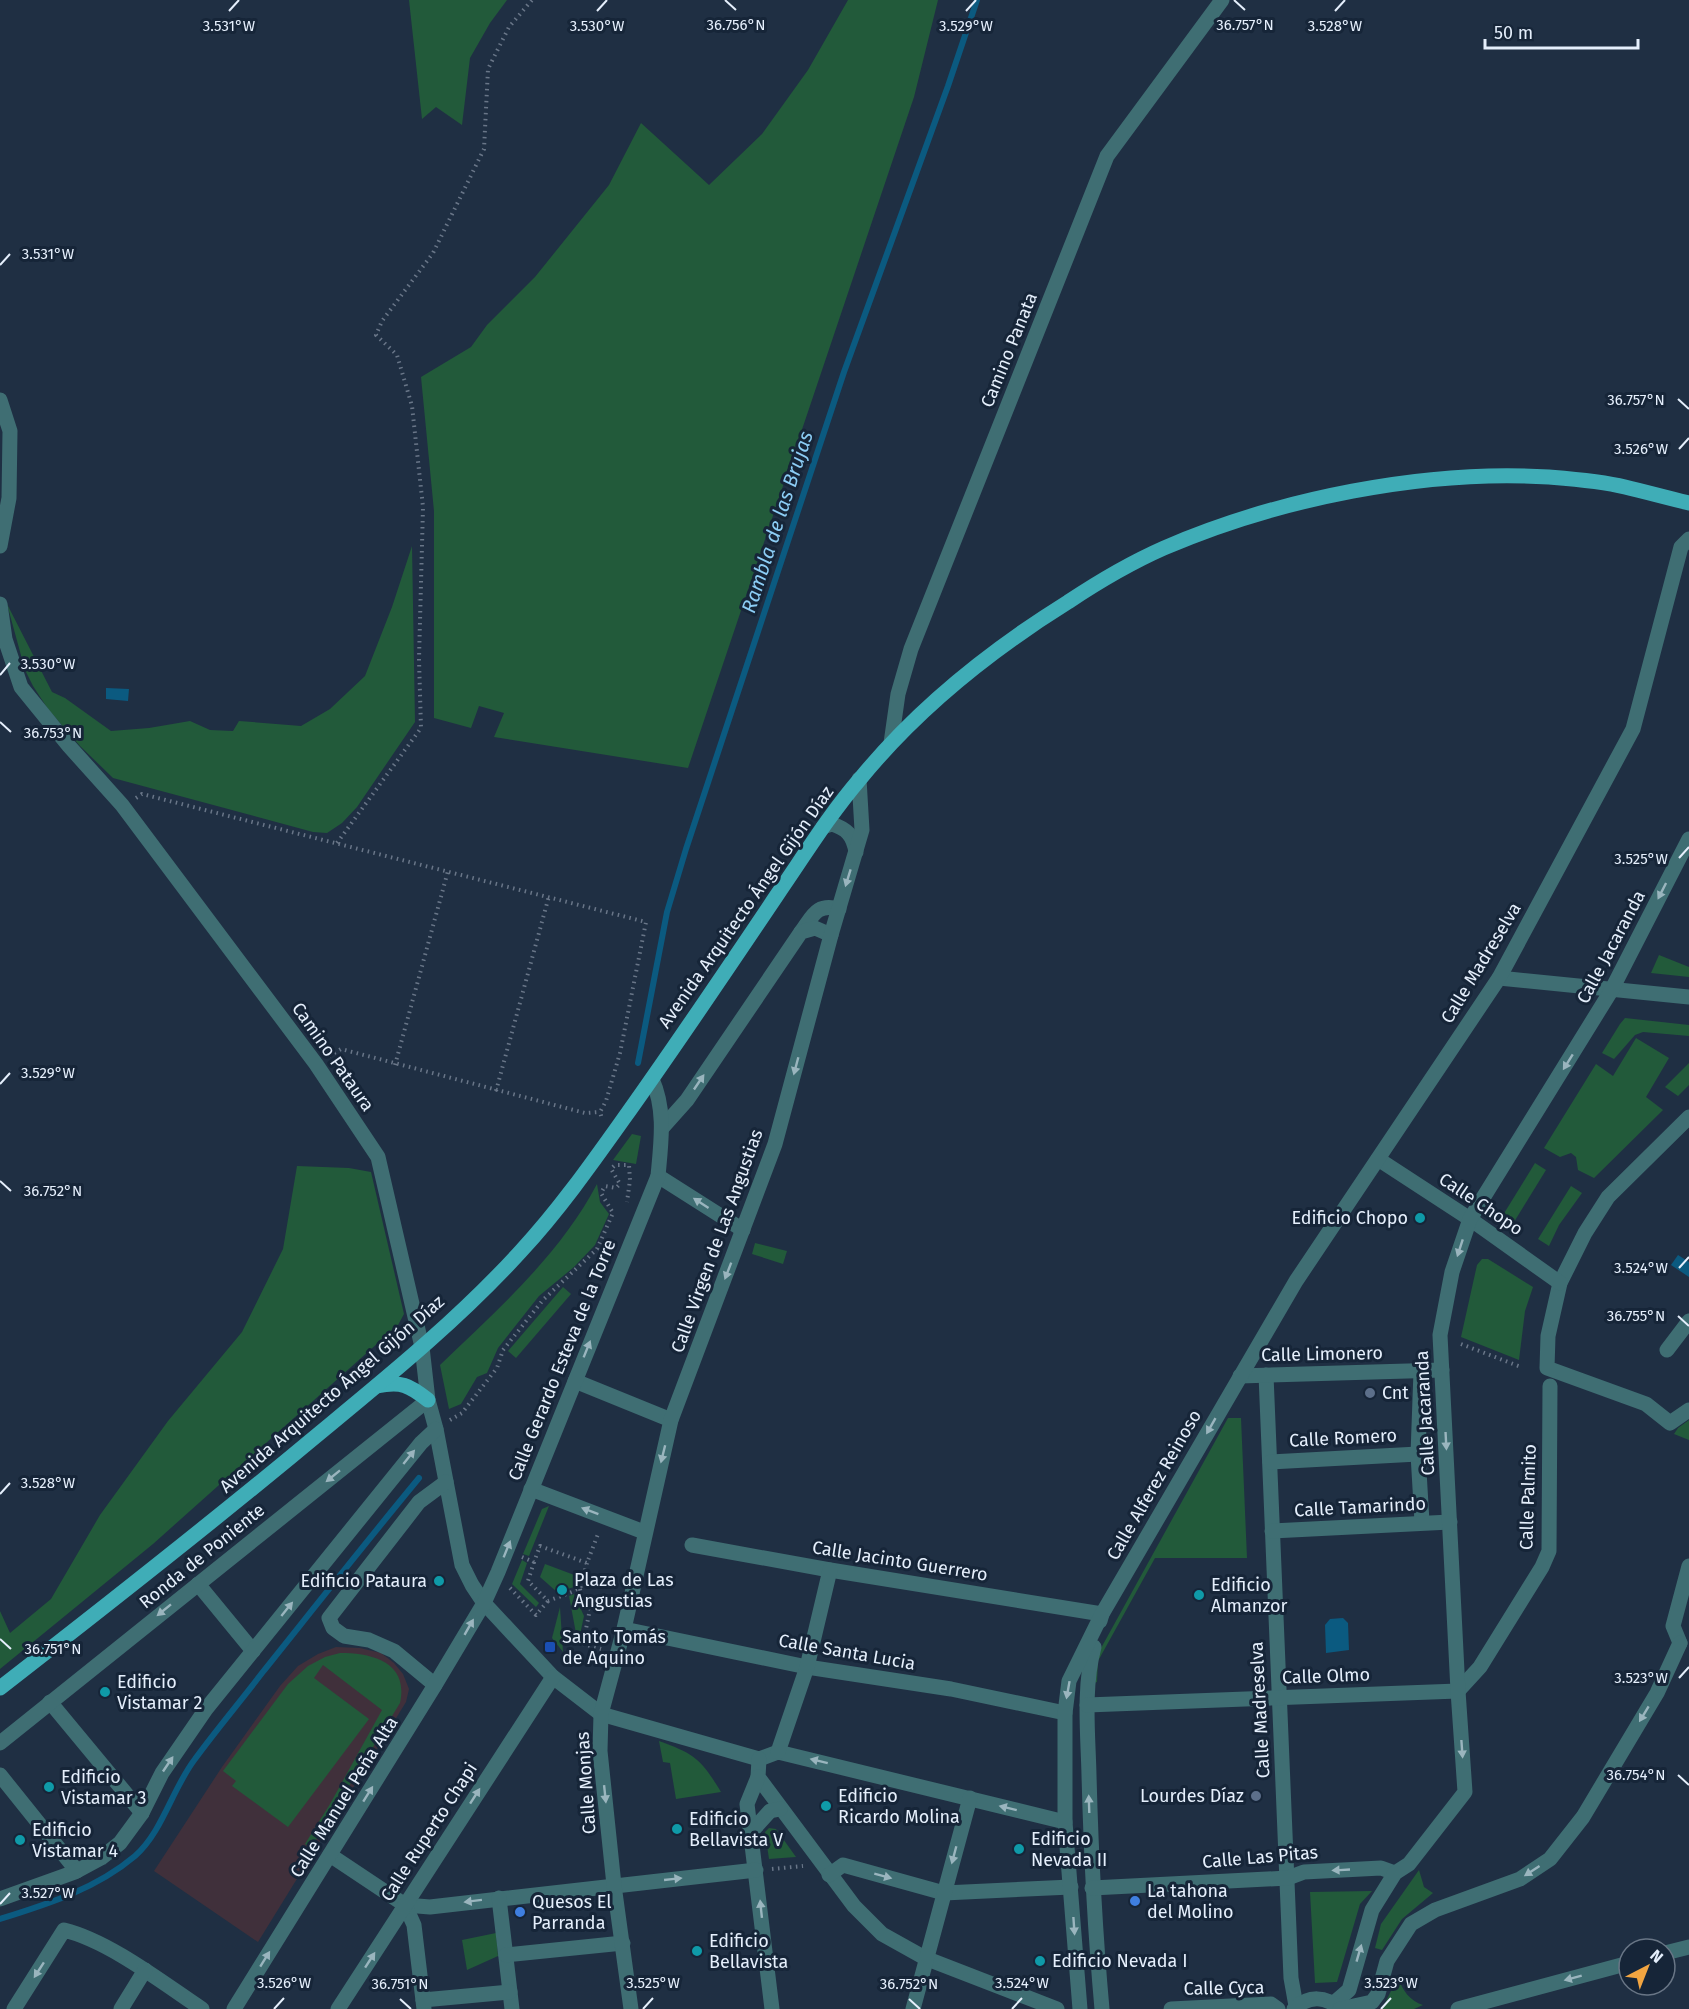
<svg xmlns="http://www.w3.org/2000/svg" width="1689" height="2009" font-family="'Fira Sans',sans-serif">
	<rect width="100%" height="100%" fill="#1f2f43"/>
	<path fill="#40303b" d="M336,1647L360,1648L381,1653L394,1663L403,1674L409,1689L406,1702L258,1942L154,1871L222,1767L280,1686L298,1666L318,1654Z"/>
	<g fill="#225a3a">
		<path d="M409,0H507L490,23L470,58L462,125L436,107L422,119Z"/>
		<path d="M848,0H938L914,97L688,768L494,737L504,713L479,706L471,728L434,718V511L421,377L471,347L487,325L535,277L609,185L641,123L709,185L762,134L808,70Z"/>
		<path d="M412,546L415,722L357,807L342,823L327,833L313,832L113,778L80,746L48,709L33,686L25,670L7,604L52,692L65,698L111,731L149,728L190,721L210,730L233,731L239,721L301,726L330,709L365,676L392,607Z"/>
		<path d="M1659,955L1689,967V977L1651,973Z"/>
		<path d="M1625,1018L1689,1025V1036L1643,1032L1635,1035L1614,1059L1602,1053L1620,1024Z"/>
		<path d="M1636,1038L1669,1058L1646,1097L1663,1110L1594,1178L1578,1170L1576,1157L1571,1153L1560,1157L1544,1148L1596,1064L1613,1076Z"/>
		<path d="M1689,1063V1085L1678,1096L1665,1087Z"/>
		<path d="M632,1134L641,1136L636,1164L613,1160Z"/>
		<path d="M1535,1163L1546,1170L1514,1222L1503,1215Z"/>
		<path d="M297,1166L349,1168L371,1172L404,1314L398,1325L153,1544L0,1669V1611L10,1633L51,1599L100,1515L168,1421L242,1332L283,1249Z"/>
		<path d="M597,1184L600,1202L609,1214L595,1245L574,1267L539,1296L498,1348L487,1373L477,1377L461,1404L449,1409L440,1365C497,1310 559,1256 597,1184Z"/>
		<path d="M1571,1186L1582,1193L1559,1225L1549,1246L1538,1239Z"/>
		<path d="M755,1243L787,1251L783,1264L752,1254Z"/>
		<path d="M1482,1259H1488L1533,1287L1525,1311L1519,1360L1461,1337L1477,1265Z"/>
		<path d="M563,1287L571,1294L516,1358L508,1351Z"/>
		<path d="M1228,1418H1241L1247,1558H1155L1098,1661L1097,1682L1094,1683L1095,1659Z"/>
		<path d="M1689,1420V1440L1674,1434L1678,1428Z"/>
		<path d="M549,1506L529,1556L523,1554L542,1509Z"/>
		<path d="M522,1560L527,1563L520,1584L539,1603L536,1607L512,1584Z"/>
		<path d="M545,1564L577,1576L574,1587L557,1592L540,1577Z"/>
		<path d="M574,1594L584,1616L578,1644L569,1596Z"/>
		<path d="M560,1607L563,1652L552,1638Z"/>
		<path d="M340,1653C372,1653 409,1662 400,1703L311,1848L305,1844L330,1804L382,1710L323,1665L314,1678L369,1719L288,1827L232,1786L236,1781L223,1771L288,1684L308,1666L325,1657Z"/>
		<path d="M659,1741C695,1754 701,1759 721,1792L676,1799L670,1763L663,1762Z"/>
		<path d="M769,1828L776,1829L796,1857L769,1859L765,1832Z"/>
		<path d="M1419,1870L1424,1887L1433,1893L1402,1919L1382,1950L1375,1948L1381,1924Z"/>
		<path d="M1372,1891L1360,1904L1337,1982L1315,1983L1310,1892Z"/>
		<path d="M496,1933L498,1956L467,1970L462,1940Z"/>
		<path d="M1398,1977C1402,1990 1410,2001 1423,2005L1414,2009H1382Z"/>
	</g>
	<g fill="#0b5a80">
		<path d="M106,688L129,689L128,701L106,699Z"/>
		<path d="M1678,1255L1689,1262V1277L1671,1265Z"/>
		<path d="M1343,1618L1348,1623L1349,1650L1326,1653L1325,1625L1330,1619Z"/>
	</g>
	<g fill="none" stroke-linecap="round" stroke-linejoin="round">
		<g stroke="#0b5a80" stroke-width="6">
			<path d="M638,1063L667,912L686,849L844,372L948,86L977,0"/>
			<path d="M0,1919C48,1904 96,1889 135,1856C163,1831 172,1789 195,1759C216,1730 240,1702 262,1673C314,1608 366,1542 419,1478"/>
		</g>
		<g stroke="#697688" stroke-width="4" stroke-dasharray="1.5 4.5" stroke-linecap="butt">
			<path d="M136,798L142,794L646,922L620,1053L606,1101L600,1112L602,1119"/>
			<path d="M337,843L421,728L419,659L423,507L412,406L397,355L376,335L382,321L433,253L484,149L488,69L509,27L532,0"/>
			<path d="M329,1056L341,1049L585,1113L600,1112"/>
			<path d="M395,1065L448,871"/>
			<path d="M496,1091L549,896"/>
			<path d="M1461,1344L1521,1367"/>
			<path d="M450,1420L462,1413L497,1368L503,1350L543,1300L597,1249L613,1213L601,1193L605,1186L616,1188L620,1184L611,1169L615,1165H629L630,1180L627,1202"/>
			<path d="M522,1557L534,1562L540,1546L587,1563L598,1534"/>
			<path d="M534,1562L528,1581L548,1601L580,1589L587,1563"/>
			<path d="M510,1588L536,1615L548,1601"/>
			<path d="M580,1589L584,1607L590,1609L583,1644L601,1649"/>
			<path d="M772,1869L803,1866"/>
		</g>
		<g stroke="#3f6e73" stroke-width="15">
			<path d="M0,400L10,431L9,498L0,546"/>
			<path d="M0,604L5,639L21,687L69,746L122,805L316,1064L378,1157L422,1347L428,1400L436,1429L462,1565L472,1585L484,1603L553,1677L601,1714L759,1759L778,1752L1065,1822"/>
			<path d="M891,743L898,694L911,649L1107,156L1222,0"/>
			<path d="M823,827L832,824C847,829 853,835 856,852"/>
			<path d="M801,932C813,916 816,903 839,909"/>
			<path d="M1499,978L1689,997"/>
			<path d="M1689,1117L1608,1197L1585,1233L1560,1283L1548,1336L1547,1368L1646,1404L1670,1423L1689,1410"/>
			<path d="M662,1128L687,1100L801,932L815,928L831,935"/>
			<path d="M1378,1159L1470,1219L1560,1283"/>
			<path d="M658,1176L743,1230"/>
			<path d="M1667,1350L1689,1321"/>
			<path d="M1421,1371L1418,1454L1422,1522"/>
			<path d="M1266,1375L1291,1978L1296,2006"/>
			<path d="M1240,1376L1442,1370"/>
			<path d="M575,1381L671,1420"/>
			<path d="M1270,1462L1418,1454"/>
			<path d="M531,1489L644,1532"/>
			<path d="M1272,1531L1450,1522"/>
			<path d="M692,1545L830,1570L1102,1614L1100,1621"/>
			<path d="M198,1584L253,1651"/>
			<path d="M624,1629L807,1667L951,1689L1065,1713"/>
			<path d="M1680,1643L1673,1626L1689,1566"/>
			<path d="M1094,1647C1083,1688 1088,1733 1089,1775C1091,1853 1095,1931 1102,2009"/>
			<path d="M435,1685L394,1651L369,1640L344,1636L333,1628L329,1618L419,1502L446,1482"/>
			<path d="M1458,1691L1480,1667L1542,1567L1549,1551L1550,1386"/>
			<path d="M50,1702L142,1813"/>
			<path d="M1087,1705L1458,1691"/>
			<path d="M0,1743L428,1400"/>
			<path d="M778,1752L807,1667L830,1570"/>
			<path d="M759,1759L758,1777L854,1906L882,1934L925,1958L1057,2009"/>
			<path d="M0,1775L77,1871"/>
			<path d="M758,1777L747,1804L772,2009"/>
			<path d="M752,1831L770,1811L780,1809"/>
			<path d="M330,1855L405,1905L430,1907L756,1870"/>
			<path d="M829,1875L843,1865L944,1893L1071,1887"/>
			<path d="M1092,1888L1288,1878L1304,1872L1381,1868L1395,1873"/>
			<path d="M499,1898L512,2009"/>
			<path d="M0,1899L75,1872L101,1858L120,1843L142,1813L162,1773L206,1709L421,1443L436,1429"/>
			<path d="M405,1905L414,1925L424,2009"/>
			<path d="M1665,1953L1689,1947"/>
			<path d="M506,1955L623,1943"/>
			<path d="M423,2000L510,1992"/>
			<path d="M1334,2003L1349,1990L1372,1910L1395,1873L1409,1864L1465,1792L1458,1691L1440,1335L1452,1272L1470,1219L1611,991L1689,839"/>
			<path d="M14,2009L64,1930C109,1941 163,1983 202,2009"/>
			<path d="M121,2009L145,1970"/>
			<path d="M234,2009L435,1685L484,1603L498,1572L658,1176C661,1143 666,1110 652,1079"/>
			<path d="M338,2009L553,1677"/>
			<path d="M631,2009L614,1885L600,1751L601,1714L624,1629L671,1420L775,1144L831,935L862,830L859,779"/>
			<path d="M913,2009L970,1798"/>
			<path d="M1080,2009L1065,1822V1713L1069,1681L1102,1614L1296,1281L1499,978L1633,729L1681,547L1689,539"/>
			<path d="M1171,2009L1271,2004L1278,2009"/>
			<path d="M1294,2009C1309,1995 1326,1996 1340,2009"/>
			<path d="M1340,2009L1372,2002L1378,1994L1387,1961L1411,1924L1435,1910L1520,1879L1550,1859L1583,1817L1657,1693L1680,1643"/>
			<path d="M1458,2009L1629,1963"/>
		</g>
		<g stroke="#3fadb7" stroke-width="15">
			<path d="M377,1386C401,1381 409,1385 428,1400"/>
			<path d="M0,1688C98,1612 196,1535 292,1456C370,1391 452,1327 521,1251C558,1211 590,1166 622,1121C675,1047 726,971 777,895C804,856 829,815 860,779C918,708 991,650 1068,602C1098,582 1130,563 1164,548C1277,499 1425,469 1549,477C1574,479 1601,481 1625,487C1646,492 1668,498 1689,503"/>
		</g>
	</g>
	<defs><path id="oneway-solid" d="M-6-.8H1V-3.2L6.5 0L1 3.2V.8H-6Z" transform="scale(1.5)"/></defs>
	<g fill="#9ab5be">
		<use href="#oneway-solid" transform="translate(848 878) rotate(107)"/>
		<use href="#oneway-solid" transform="translate(1662 891) rotate(117)"/>
		<use href="#oneway-solid" transform="translate(1568 1062) rotate(122)"/>
		<use href="#oneway-solid" transform="translate(796 1066) rotate(105)"/>
		<use href="#oneway-solid" transform="translate(699 1082) rotate(-56)"/>
		<use href="#oneway-solid" transform="translate(701 1203) rotate(-147)"/>
		<use href="#oneway-solid" transform="translate(1460 1248) rotate(108)"/>
		<use href="#oneway-solid" transform="translate(728 1271) rotate(111)"/>
		<use href="#oneway-solid" transform="translate(587 1349) rotate(-68)"/>
		<use href="#oneway-solid" transform="translate(1211 1426) rotate(120)"/>
		<use href="#oneway-solid" transform="translate(1446 1441) rotate(87)"/>
		<use href="#oneway-solid" transform="translate(663 1454) rotate(104)"/>
		<use href="#oneway-solid" transform="translate(409 1457) rotate(-51)"/>
		<use href="#oneway-solid" transform="translate(333 1476) rotate(141)"/>
		<use href="#oneway-solid" transform="translate(590 1511) rotate(-159)"/>
		<use href="#oneway-solid" transform="translate(507 1549) rotate(-68)"/>
		<use href="#oneway-solid" transform="translate(287 1609) rotate(-51)"/>
		<use href="#oneway-solid" transform="translate(164 1610) rotate(141)"/>
		<use href="#oneway-solid" transform="translate(469 1627) rotate(-60)"/>
		<use href="#oneway-solid" transform="translate(1068 1690) rotate(100)"/>
		<use href="#oneway-solid" transform="translate(1644 1714) rotate(121)"/>
		<use href="#oneway-solid" transform="translate(1462 1749) rotate(86)"/>
		<use href="#oneway-solid" transform="translate(819 1761) rotate(-166)"/>
		<use href="#oneway-solid" transform="translate(168 1764) rotate(-56)"/>
		<use href="#oneway-solid" transform="translate(368 1794) rotate(-58)"/>
		<use href="#oneway-solid" transform="translate(605 1794) rotate(84)"/>
		<use href="#oneway-solid" transform="translate(475 1796) rotate(-57)"/>
		<use href="#oneway-solid" transform="translate(1089 1804) rotate(-92)"/>
		<use href="#oneway-solid" transform="translate(1008 1808) rotate(-166)"/>
		<use href="#oneway-solid" transform="translate(954 1855) rotate(105)"/>
		<use href="#oneway-solid" transform="translate(1341 1870) rotate(177)"/>
		<use href="#oneway-solid" transform="translate(1532 1871) rotate(147)"/>
		<use href="#oneway-solid" transform="translate(883 1876) rotate(15)"/>
		<use href="#oneway-solid" transform="translate(673 1879) rotate(-6)"/>
		<use href="#oneway-solid" transform="translate(473 1901) rotate(173)"/>
		<use href="#oneway-solid" transform="translate(761 1909) rotate(-96)"/>
		<use href="#oneway-solid" transform="translate(1074 1926) rotate(86)"/>
		<use href="#oneway-solid" transform="translate(1359 1953) rotate(-74)"/>
		<use href="#oneway-solid" transform="translate(265 1959) rotate(-58)"/>
		<use href="#oneway-solid" transform="translate(370 1960) rotate(-57)"/>
		<use href="#oneway-solid" transform="translate(39 1970) rotate(123)"/>
		<use href="#oneway-solid" transform="translate(1573 1978) rotate(165)"/>
	</g>
	<path fill="none" stroke="#e5effc" stroke-width="2" d="M725,0L736,10M1234,0L1245,10M229,11L239,0M597,11L607,0M966,11L976,0M1335,11L1345,0M0,265L10,254M1678,399L1689,409M1679,449L1689,438M0,675L10,663M0,722L11,732M1679,858L1689,847M0,1084L10,1073M0,1181L11,1191M1679,1268L1689,1257M1678,1316L1689,1326M0,1494L10,1483M0,1639L11,1649M1679,1678L1689,1667M1678,1775L1689,1785M0,1904L10,1893M400,1999L411,2009M909,1999L920,2009M274,2009L284,1998M643,2009L653,1998M1012,2009L1022,1998M1381,2009L1391,1998"/>
	<g fill="#0f9aa8" stroke="#162538" stroke-width="2">
		<circle cx="1420" cy="1218" r="6"/>
		<circle cx="439" cy="1581" r="6"/>
		<circle cx="562" cy="1590" r="6"/>
		<circle cx="1199" cy="1595" r="6"/>
		<circle cx="105" cy="1692" r="6"/>
		<circle cx="49" cy="1787" r="6"/>
		<circle cx="826" cy="1806" r="6"/>
		<circle cx="677" cy="1829" r="6"/>
		<circle cx="20" cy="1840" r="6"/>
		<circle cx="1019" cy="1849" r="6"/>
		<circle cx="697" cy="1951" r="6"/>
		<circle cx="1040" cy="1961" r="6"/>
	</g>
	<g fill="#5c6f8a" stroke="#162538" stroke-width="2">
		<circle cx="1370" cy="1393" r="6"/>
		<circle cx="1256" cy="1796" r="6"/>
	</g>
	<rect fill="#1a4fb4" stroke="#162538" stroke-width="2" x="544" y="1641" width="12" height="12" rx="3"/>
	<g fill="#3f7fe0" stroke="#162538" stroke-width="2">
		<circle cx="1135" cy="1901" r="6"/>
		<circle cx="520" cy="1912" r="6"/>
	</g>
	<g text-anchor="middle" stroke-width="6" stroke-linejoin="round" paint-order="stroke">
		<g font-size="18" fill="#e5effc" stroke="#162538">
			<text transform="translate(1009 350) rotate(-68)" y="6">Camino Panata</text>
			<text transform="translate(746 907) rotate(-55)" y="6">Avenida Arquitecto Ángel Gijón Díaz</text>
			<text transform="translate(1611 947) rotate(-62)" y="6">Calle Jacaranda</text>
			<text transform="translate(1481 963) rotate(-59)" y="6">Calle Madreselva</text>
			<text transform="translate(333 1057) rotate(55)" y="6">Camino Pataura</text>
			<text transform="translate(1481 1204) rotate(34)" y="6">Calle Chopo</text>
			<text transform="translate(717 1241) rotate(-70)" y="6">Calle Virgen de Las Angustias</text>
			<text transform="translate(1322 1354) rotate(-1)" y="6">Calle Limonero</text>
			<text transform="translate(562 1360) rotate(-68)" y="6">Calle Gerardo Esteva de la Torre</text>
			<text transform="translate(332 1394) rotate(-41)" y="6">Avenida Arquitecto Ángel Gijón Díaz</text>
			<text transform="translate(1425 1413) rotate(-93)" y="6">Calle Jacaranda</text>
			<text transform="translate(1343 1438) rotate(-3)" y="6">Calle Romero</text>
			<text transform="translate(1154 1485) rotate(-60)" y="6">Calle Alferez Reinoso</text>
			<text transform="translate(1528 1497) rotate(-88)" y="6">Calle Palmito</text>
			<text transform="translate(1360 1507) rotate(-3)" y="6">Calle Tamarindo</text>
			<text transform="translate(202 1556) rotate(-39)" y="6">Ronda de Poniente</text>
			<text transform="translate(900 1561) rotate(9)" y="6">Calle Jacinto Guerrero</text>
			<text transform="translate(847 1652) rotate(10)" y="6">Calle Santa Lucia</text>
			<text transform="translate(1326 1676) rotate(-2)" y="6">Calle Olmo</text>
			<text transform="translate(1260 1710) rotate(-93)" y="6">Calle Madreselva</text>
			<text transform="translate(586 1783) rotate(-94)" y="6">Calle Monjas</text>
			<text transform="translate(344 1797) rotate(-58)" y="6">Calle Manuel Peña Alta</text>
			<text transform="translate(429 1832) rotate(-57)" y="6">Calle Ruperto Chapi</text>
			<text transform="translate(1260 1857) rotate(-5)" y="6">Calle Las Pitas</text>
			<text transform="translate(1224 1988) rotate(-1)" y="6">Calle Cyca</text>
		</g>
		<g font-size="18" fill="#e5effc" stroke="#162538" text-anchor="start">
			<text x="1408" y="1224" text-anchor="end">Edificio Chopo</text>
			<text x="1382" y="1399">Cnt</text>
			<text x="574" y="1586">Plaza de Las<tspan x="574" dy="21">Angustias</tspan></text>
			<text x="427" y="1587" text-anchor="end">Edificio Pataura</text>
			<text x="1211" y="1591">Edificio<tspan x="1211" dy="21">Almanzor</tspan></text>
			<text x="562" y="1643">Santo Tomás<tspan x="562" dy="21">de Aquino</tspan></text>
			<text x="117" y="1688">Edificio<tspan x="117" dy="21">Vistamar 2</tspan></text>
			<text x="61" y="1783">Edificio<tspan x="61" dy="21">Vistamar 3</tspan></text>
			<text x="838" y="1802">Edificio<tspan x="838" dy="21">Ricardo Molina</tspan></text>
			<text x="1244" y="1802" text-anchor="end">Lourdes Díaz</text>
			<text x="689" y="1825">Edificio<tspan x="689" dy="21">Bellavista V</tspan></text>
			<text x="32" y="1836">Edificio<tspan x="32" dy="21">Vistamar 4</tspan></text>
			<text x="1031" y="1845">Edificio<tspan x="1031" dy="21">Nevada II</tspan></text>
			<text x="1147" y="1897">La tahona<tspan x="1147" dy="21">del Molino</tspan></text>
			<text x="532" y="1908">Quesos El<tspan x="532" dy="21">Parranda</tspan></text>
			<text x="709" y="1947">Edificio<tspan x="709" dy="21">Bellavista</tspan></text>
			<text x="1052" y="1967">Edificio Nevada I</text>
		</g>
		<g font-size="20" font-style="italic" fill="#8ccdf5" stroke="#162538">
			<text transform="translate(777 522) rotate(-72)" y="7">Rambla de las Brujas</text>
		</g>
	</g>
	<g font-size="15" text-anchor="middle" fill="#e5effc" stroke="#162538" stroke-width="6" stroke-linejoin="round" paint-order="stroke">
		<text x="736" y="30">36.756°N</text>
		<text x="1245" y="30">36.757°N</text>
		<text x="229" y="31">3.531°W</text>
		<text x="597" y="31">3.530°W</text>
		<text x="966" y="31">3.529°W</text>
		<text x="1335" y="31">3.528°W</text>
		<text x="48" y="259">3.531°W</text>
		<text x="1636" y="405">36.757°N</text>
		<text x="1641" y="454">3.526°W</text>
		<text x="48" y="669">3.530°W</text>
		<text x="53" y="738">36.753°N</text>
		<text x="1641" y="864">3.525°W</text>
		<text x="48" y="1078">3.529°W</text>
		<text x="53" y="1196">36.752°N</text>
		<text x="1641" y="1273">3.524°W</text>
		<text x="1636" y="1321">36.755°N</text>
		<text x="48" y="1488">3.528°W</text>
		<text x="53" y="1654">36.751°N</text>
		<text x="1641" y="1683">3.523°W</text>
		<text x="1636" y="1780">36.754°N</text>
		<text x="48" y="1898">3.527°W</text>
		<text x="284" y="1988">3.526°W</text>
		<text x="653" y="1988">3.525°W</text>
		<text x="1022" y="1988">3.524°W</text>
		<text x="1391" y="1988">3.523°W</text>
		<text x="400" y="1989">36.751°N</text>
		<text x="909" y="1989">36.752°N</text>
	</g>
	<g transform="translate(1647 1967) rotate(42)"><circle r="28" fill="#162538" stroke="#697686" stroke-width="1.5"/>
	<path d="M0-4.5L10 22L0 15L-10 22Z" fill="#f2a541"/>
	<text y="-9" font-size="16" font-weight="bold" text-anchor="middle" fill="#e5effc">N</text>
	</g>
	<path d="M1485 39v9h153v-9" fill="none" stroke="#e5effc" stroke-width="3"/>
	<text x="1494" y="39" font-size="18" fill="#e5effc" stroke="#162538" stroke-width="4.5" paint-order="stroke">50 m</text>
</svg>
